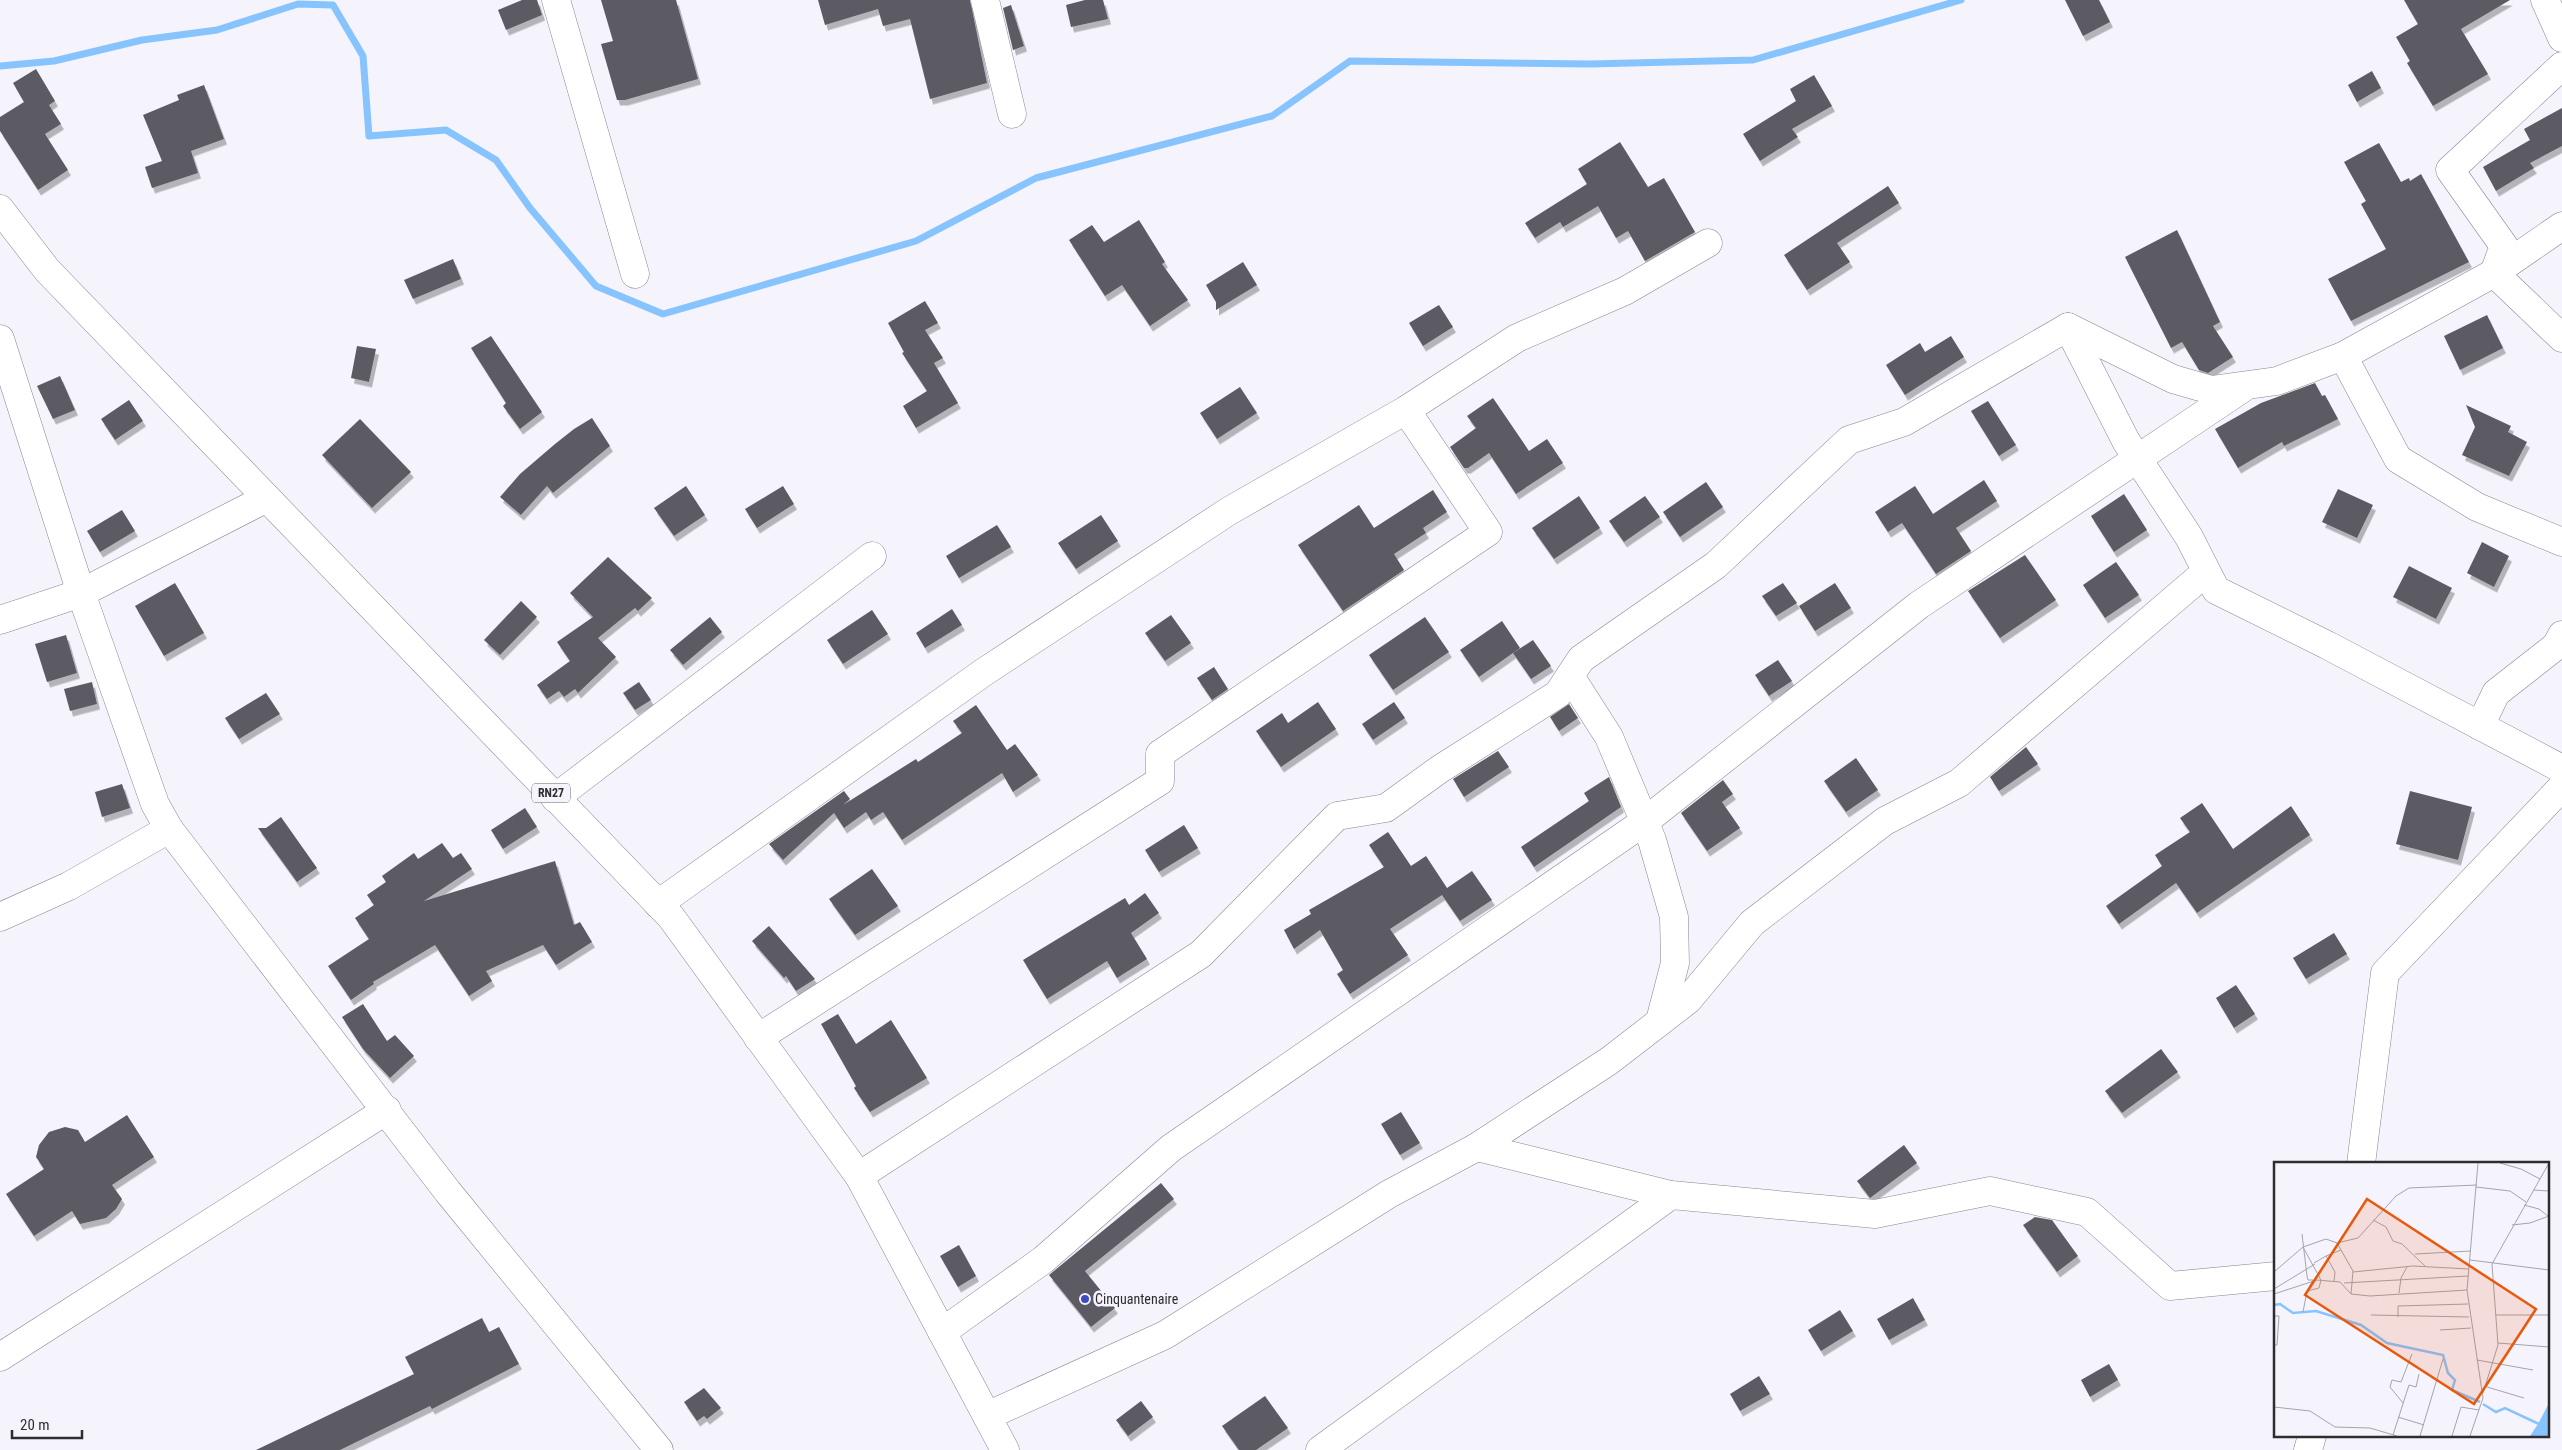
<svg xmlns="http://www.w3.org/2000/svg" width="2562" height="1450" font-family="'Roboto Condensed',sans-serif">
	<defs>
		<filter id="shadow"><feDropShadow dx="3" dy="5.5" stdDeviation="0" flood-color="#0004"/></filter>
	</defs>
	<rect width="100%" height="100%" fill="#f5f4fd"/>
	<g fill="none" stroke-linecap="round" stroke-linejoin="round">
		<path stroke="#87c4fe" stroke-width="7" d="M0,66L54,61L142,40L217,30L298,4L333,5L363,56L369,136L446,130L496,160L530,208L596,286L663,314L916,241L1036,178L1272,116L1350,61L1590,64L1753,60L1961,0"/>
	</g>
	<g fill="#5b5a63" filter="url(#shadow)">
		<path d="M522,0H537L542,15L506,30L498,10Z"/>
		<path d="M601,0H676L698,79L625,100H617L601,44L613,41Z"/>
		<path d="M818,0H970L987,83L930,99L910,19L883,26L878,9L825,25Z"/>
		<path d="M1085,0H1103L1108,19L1071,27L1066,5Z"/>
		<path d="M2065,0H2099L2110,22L2083,36Z"/>
		<path d="M2404,0H2510L2461,29L2488,74L2433,106L2407,63L2410,61L2396,37L2418,24Z"/>
		<path d="M1011,5L1024,46L1013,50L1003,8Z"/>
		<path d="M36,69L55,101L49,105L61,124L45,134L68,170L38,190L0,131V117L24,102L13,83Z"/>
		<path d="M2372,71L2381,88L2357,102L2348,85Z"/>
		<path d="M1814,75L1832,106L1792,129L1798,137L1760,161L1743,134L1796,101L1790,89Z"/>
		<path d="M204,85L224,139L191,151L198,173L152,188L145,167L162,161L143,115L179,100L177,95Z"/>
		<path d="M2562,108V146L2530,163L2534,168L2496,191L2483,167L2530,140L2524,129Z"/>
		<path d="M1620,142L1648,187L1664,178L1695,232L1645,261L1628,231L1616,238L1598,206L1563,227L1560,222L1535,238L1525,223L1587,184L1578,169Z"/>
		<path d="M2379,143L2401,182L2409,178L2410,181L2421,174L2469,262L2351,321L2328,279L2386,249L2361,204L2366,201L2344,162Z"/>
		<path d="M1888,186L1899,203L1837,243L1850,262L1807,290L1784,255Z"/>
		<path d="M1139,220L1165,262L1162,264L1188,300L1150,326L1122,285L1105,296L1069,240L1092,225L1104,242Z"/>
		<path d="M2177,230L2220,322L2213,326L2233,357L2208,373L2199,370L2182,342L2171,348L2125,257Z"/>
		<path d="M453,259L461,279L413,299L404,280Z"/>
		<path d="M1243,262L1257,285L1216,310V302L1206,285Z"/>
		<path d="M925,301L938,323L925,330L943,358L934,363L958,403L916,428L903,406L927,391L902,353L904,352L888,323Z"/>
		<path d="M1439,305L1453,327L1423,346L1409,323Z"/>
		<path d="M2487,315L2503,348L2460,370L2444,336Z"/>
		<path d="M491,336L542,412L520,429L503,406L506,403L471,348Z"/>
		<path d="M1951,336L1964,357L1905,395L1886,365L1920,343L1925,352Z"/>
		<path d="M357,346L376,349L369,382L351,378Z"/>
		<path d="M60,376L75,410L53,419L37,386Z"/>
		<path d="M2315,383L2322,396L2325,395L2338,419L2284,446L2282,442L2238,468L2215,429L2261,403Z"/>
		<path d="M1240,387L1257,413L1217,439L1200,413Z"/>
		<path d="M1493,398L1529,451L1547,439L1563,463L1516,494L1489,453L1468,468H1464L1450,447L1476,428L1467,416Z"/>
		<path d="M129,400L143,421L115,440L101,419Z"/>
		<path d="M1988,401L2016,445L1999,456L1971,411Z"/>
		<path d="M2466,405L2511,426L2508,432L2527,442L2509,476L2462,455L2475,427Z"/>
		<path d="M592,418L610,446L553,493L547,486L521,515L500,497L520,474L555,444L574,429Z"/>
		<path d="M360,419L411,472L372,508L322,455Z"/>
		<path d="M1984,480L1997,501L1956,528L1971,551L1936,574L1902,523L1888,532L1875,512L1915,486L1933,514Z"/>
		<path d="M1706,482L1723,507L1680,537L1663,512Z"/>
		<path d="M686,486L705,515L674,536L654,508Z"/>
		<path d="M783,486L794,504L757,528L745,509Z"/>
		<path d="M2338,489L2373,505L2357,538L2322,522Z"/>
		<path d="M1433,490L1447,512L1423,528L1426,533L1394,554L1404,570L1343,611L1298,545L1359,505L1374,528Z"/>
		<path d="M2124,494L2147,530L2114,552L2091,516Z"/>
		<path d="M1579,496L1600,528L1554,559L1532,528Z"/>
		<path d="M1645,496L1660,517L1624,542L1609,521Z"/>
		<path d="M122,510L135,531L100,552L87,531Z"/>
		<path d="M1101,515L1118,541L1076,569L1058,543Z"/>
		<path d="M997,525L1011,547L959,578L946,556Z"/>
		<path d="M2482,542L2509,556L2494,587L2467,573Z"/>
		<path d="M2025,555L2056,600L2000,638L1968,591Z"/>
		<path d="M608,557L652,598L638,611L635,608L598,638L616,657L578,693L575,689L564,697L559,691L547,699L537,685L570,661L557,642L593,617L570,593Z"/>
		<path d="M2116,562L2139,595L2105,618L2083,585Z"/>
		<path d="M2409,566L2452,588L2436,619L2393,597Z"/>
		<path d="M175,583L204,633L164,656L135,606Z"/>
		<path d="M1783,583L1797,603L1776,616L1762,596Z"/>
		<path d="M1835,583L1851,608L1815,631L1799,606Z"/>
		<path d="M521,601L537,617L500,655L484,640Z"/>
		<path d="M952,609L962,625L925,648L916,633Z"/>
		<path d="M872,610L888,634L843,664L827,640Z"/>
		<path d="M1171,615L1191,643L1165,661L1145,633Z"/>
		<path d="M710,617L722,632L683,665L670,650Z"/>
		<path d="M1425,617L1449,652L1393,690L1369,655Z"/>
		<path d="M1502,621L1520,648L1479,677L1460,650Z"/>
		<path d="M66,635L77,673L47,682L35,644Z"/>
		<path d="M1533,640L1551,666L1531,679L1513,653Z"/>
		<path d="M1778,660L1792,681L1769,696L1755,675Z"/>
		<path d="M1214,667L1228,689L1212,700L1197,678Z"/>
		<path d="M92,682L97,704L70,711L64,689Z"/>
		<path d="M639,682L651,700L635,710L623,693Z"/>
		<path d="M266,693L280,714L239,739L225,718Z"/>
		<path d="M1318,702L1336,729L1281,767L1256,731L1282,713L1288,723Z"/>
		<path d="M1394,702L1405,718L1373,740L1362,724Z"/>
		<path d="M1569,704L1578,718L1559,731L1550,717Z"/>
		<path d="M976,705L1007,750L1015,744L1038,775L1013,792L1002,773L902,840L883,812L871,820L866,812L844,828L834,813L783,860L769,844L844,791L850,799L843,805L916,759L918,762L962,733L953,721Z"/>
		<path d="M2026,747L2038,764L1999,791L1990,777Z"/>
		<path d="M1498,751L1509,767L1464,797L1453,779Z"/>
		<path d="M1856,758L1878,790L1846,812L1824,781Z"/>
		<path d="M1609,777L1621,807L1534,867L1521,847L1589,801L1584,793Z"/>
		<path d="M1723,780L1733,794L1722,802L1740,828L1707,851L1681,813Z"/>
		<path d="M122,784L130,808L102,817L95,792Z"/>
		<path d="M2410,791L2472,807L2458,860L2396,844Z"/>
		<path d="M2202,803L2233,849L2291,806L2310,835L2197,913L2176,883L2119,924L2106,906L2162,866L2155,855L2190,832L2180,818Z"/>
		<path d="M525,808L537,827L503,849L491,830Z"/>
		<path d="M281,817L317,868L297,882L258,828H266Z"/>
		<path d="M1184,825L1198,848L1159,872L1145,850Z"/>
		<path d="M1388,832L1411,866L1426,856L1447,888L1472,871L1492,900L1460,921L1442,895L1390,929L1408,955L1350,994L1337,974L1343,970L1320,930L1294,949L1284,930L1311,914L1309,910L1384,867L1369,845Z"/>
		<path d="M442,843L453,858L461,853L472,869L424,901L555,861L574,925L580,922L592,942L556,965L543,945L486,971L492,981L469,996L435,945L373,982L374,984L351,1000L328,966L369,939L355,918L374,905L367,895L386,882L382,876L414,853L418,859Z"/>
		<path d="M872,869L898,906L855,935L829,899Z"/>
		<path d="M1145,893L1159,913L1131,933L1147,959L1117,978L1107,961L1047,999L1023,960L1125,898L1129,905Z"/>
		<path d="M769,926L815,979L796,991L786,976L784,978L752,941Z"/>
		<path d="M2334,933L2347,954L2306,979L2293,958Z"/>
		<path d="M2236,985L2255,1014L2234,1028L2216,998Z"/>
		<path d="M363,1004L387,1041L395,1035L414,1056L390,1078L363,1049L342,1017Z"/>
		<path d="M838,1014L856,1044L891,1020L927,1078L870,1112L854,1088L856,1086L821,1024Z"/>
		<path d="M2161,1049L2178,1072L2122,1113L2105,1091Z"/>
		<path d="M1401,1112L1420,1143L1400,1155L1381,1124Z"/>
		<path d="M127,1115L154,1157L112,1185L122,1199L116,1209L106,1218L80,1224L72,1211L34,1236L6,1194L44,1169L36,1157L39,1145L49,1132L65,1127L78,1130L85,1142Z"/>
		<path d="M1904,1145L1917,1163L1870,1198L1857,1181Z"/>
		<path d="M1161,1183L1174,1199L1085,1271L1115,1308L1091,1327L1049,1275Z"/>
		<path d="M2035,1217L2052,1220L2078,1256L2057,1272L2023,1225Z"/>
		<path d="M959,1245L976,1276L958,1287L940,1256Z"/>
		<path d="M1913,1298L1925,1320L1889,1340L1877,1319Z"/>
		<path d="M1840,1310L1853,1331L1821,1351L1808,1330Z"/>
		<path d="M482,1318L489,1332L499,1327L519,1364L432,1409L430,1406L340,1450H256L414,1374L405,1357Z"/>
		<path d="M2109,1364L2118,1380L2090,1397L2081,1380Z"/>
		<path d="M1759,1376L1770,1394L1740,1411L1730,1394Z"/>
		<path d="M704,1388L721,1408L707,1419L704,1416L697,1421L684,1402Z"/>
		<path d="M1265,1396L1288,1428L1256,1450H1239L1222,1426Z"/>
		<path d="M1141,1401L1153,1417L1128,1436L1116,1420Z"/>
	</g>
	<g fill="none" stroke-linecap="round" stroke-linejoin="round">
		<g stroke="#878690" stroke-width="29">
			<g id="minor">
				<path d="M556,0L635,274"/>
				<path d="M985,0L1012,114"/>
				<path d="M2545,0L2562,38"/>
				<path d="M2562,66L2450,170L2504,246L2494,273L2562,338"/>
				<path d="M2068,327L2126,441L2189,537L2216,590L2327,645L2562,769"/>
				<path d="M0,339L81,593L155,804L169,829L448,1192L659,1450"/>
				<path d="M2343,356L2398,459L2477,507L2562,542"/>
				<path d="M0,620L81,593L267,498"/>
				<path d="M1570,676L1609,737L1652,840L1674,917L1675,963L1660,1021"/>
				<path d="M2480,726L2496,693L2556,646L2562,635"/>
				<path d="M555,798L872,556"/>
				<path d="M658,904L984,672L1229,511L1406,410L1517,338L1625,291L1708,243"/>
				<path d="M0,917L69,886L169,829"/>
				<path d="M758,1038L1160,781V754L1488,532L1406,410"/>
				<path d="M1477,1147L1671,1195L1875,1214L1990,1191L2087,1212L2170,1286L2276,1276"/>
				<path d="M2361,1164L2385,973L2562,787"/>
				<path d="M859,1176L1201,954L1337,816L1386,808L1440,769L1558,694L1581,659L1716,565L1849,440L1904,422L2068,327L2173,379L2211,390L2277,381L2343,356L2494,273L2562,226"/>
				<path d="M942,1332L1043,1260L1171,1148L1644,822L1919,605L2243,388"/>
				<path d="M0,1357L387,1110"/>
				<path d="M987,1416L1165,1335L1389,1194L1477,1147L1609,1061L1688,1000L1752,923L1885,821L1959,783L2206,572"/>
				<path d="M1320,1450L1671,1195"/>
				<path d="M2308,1450L2312,1436"/>
			</g>
		</g>
		<g stroke="#878690" stroke-width="29">
			<path id="major" d="M0,209L47,270L671,917L859,1176L1005,1450"/>
		</g>
		<use href="#minor" stroke="#fff" stroke-width="28"/>
		<use href="#major" stroke="#fff" stroke-width="28"/>
	</g>
	<circle fill="#3d4cc0" stroke="#f5f4fd" stroke-width="2" cx="1085" cy="1299" r="5"/>
	<g text-anchor="middle" stroke-width="5" stroke-linejoin="round" paint-order="stroke">
		<rect fill="#f5f4fd" stroke="#69686e" stroke-width="1" x="532" y="783.5" width="38" height="19" rx="4"/>
		<g font-size="12" font-weight="bold" fill="#2d2c30">
			<text x="551" y="797">RN27</text>
		</g>
		<g font-size="14" fill="#2d2c30" stroke="#f5f4fd" text-anchor="start">
			<text x="1095" y="1304">Cinquantenaire</text>
		</g>
	</g>
	<g transform="translate(2274 1162)">
		<rect width="275" height="275" fill="#f5f4fd"/>
		<path d="M275,241V274H256L264,262Z" fill="#87c4fe"/>
		<path fill="none" stroke="#87c4fe" stroke-width="2.5" d="M0,143L6,142L19,151L42,149L87,163L113,181L169,193L174,211L181,218L178,228L206,240M209,242L222,250L231,246L265,262"/>
		<path fill="none" stroke="#a5a4ab" stroke-width="1" d="M226,1L247,7L266,17M202,25L236,29L252,40M259,28L275,29M250,43L265,47L274,54M99,58L112,65L119,79L128,82L151,104M238,63L256,61L275,54M28,72L33,114L34,118H39L33,129M63,81L84,76L122,34L135,26L203,23M141,92L197,89M52,94L67,88M196,98L275,108M40,101L52,94L61,110L60,119M0,110L29,85L52,77L63,81L79,109L77,132M79,110L139,104L195,107M70,121L194,114M0,127L41,102M125,131L127,116L133,105M0,132L43,118L66,120L77,132L96,134L193,128M29,150L33,129L45,126L47,118L29,85M97,153L195,155M222,153H275M0,154H5L3,183H0M124,155V144L194,142M166,168L197,166M224,181L275,185M203,198L259,208M213,225L250,236M209,231L224,183L218,102L275,1M129,241L116,225L118,218L127,220L138,192M0,245L36,249L61,265L96,266L123,274M124,255L150,263M119,273L135,223L142,225L145,212M146,274L169,197M178,274L187,245L205,248M196,274L209,236L193,128L204,1"/>
		<path fill="#e8590c" fill-opacity="0.15" stroke="#e8590c" stroke-width="2.5" d="M93,37L262,147L200,242L31,133Z"/>
		<rect width="275" height="275" fill="none" stroke="#2d2c30" stroke-width="2.5"/>
	</g>
	<path d="M12 1430v8h70v-8" fill="none" stroke="#2d2c30" stroke-width="2.5"/>
	<text x="20" y="1430" font-size="15" fill="#2d2c30" stroke="#f5f4fd" stroke-width="4" paint-order="stroke">20 m</text>
</svg>
